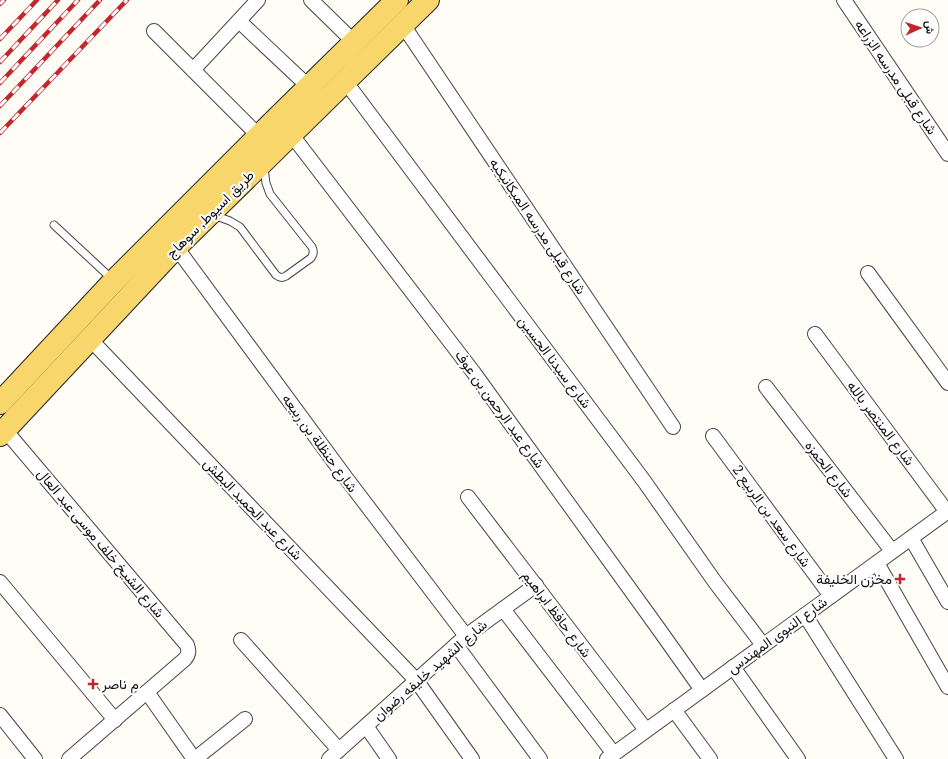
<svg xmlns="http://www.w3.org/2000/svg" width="948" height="759" font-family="'Noto Serif',Vazirmatn,serif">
	<rect width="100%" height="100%" fill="#fffdf5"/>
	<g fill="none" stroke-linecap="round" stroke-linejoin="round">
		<g stroke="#444" stroke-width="9">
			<g id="lane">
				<path d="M212,217H219L230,221L240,227L276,275C280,278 282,278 286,276L311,258C314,254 314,251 312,247L270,194L266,183L264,168"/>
				<path d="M54,225L112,279"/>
			</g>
		</g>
		<g stroke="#444" stroke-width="16">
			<g id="street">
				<path d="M311,0L354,42"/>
				<path d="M844,0L948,154"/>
				<path d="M239,21L309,87"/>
				<path d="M403,25L673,427"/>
				<path d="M154,31L259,136"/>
				<path d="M193,70L258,0"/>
				<path d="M345,81L644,481L715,582L763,645"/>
				<path d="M291,134L474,373L658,628L702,690"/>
				<path d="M176,247L346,478L466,636"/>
				<path d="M868,273L948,383"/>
				<path d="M815,334L947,512"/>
				<path d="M90,339L416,680L472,759"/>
				<path d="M766,387L892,551"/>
				<path d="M5,430L187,645C189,651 189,654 185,659L69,759"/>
				<path d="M713,436L831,596"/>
				<path d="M468,497L646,730"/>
				<path d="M911,538L948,602"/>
				<path d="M877,563L948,687"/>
				<path d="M0,582L115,720"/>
				<path d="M503,609L614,754"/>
				<path d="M805,615L896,759"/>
				<path d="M241,640L339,750"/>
				<path d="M456,645L540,759"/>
				<path d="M733,667L798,759"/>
				<path d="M147,692L194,759"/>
				<path d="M674,710L710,759"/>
				<path d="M0,715L35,759"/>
				<path d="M366,726L389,759"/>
				<path d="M195,759L245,719"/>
				<path d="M329,759L466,636L536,585"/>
				<path d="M607,759L948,511"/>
			</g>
		</g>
		<g stroke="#222" stroke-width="24">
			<g id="primary">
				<path d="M0,403L114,281L259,136L397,0"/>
				<path d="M0,435L176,247L428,0"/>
			</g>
		</g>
		<use href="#lane" stroke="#fff" stroke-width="7"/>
		<use href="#street" stroke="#fff" stroke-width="14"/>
		<use href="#primary" stroke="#f9d66b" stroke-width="22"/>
		<g stroke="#c4262e" stroke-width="4.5">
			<g id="rail">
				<path d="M0,4L4,0"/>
				<path d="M0,39L37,0"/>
				<path d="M0,62L58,0"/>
				<path d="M0,83L78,0"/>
				<path d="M0,106L100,0"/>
				<path d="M0,133L127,0"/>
			</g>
		</g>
		<use href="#rail" stroke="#fff" stroke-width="3" stroke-dasharray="9" stroke-linecap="butt"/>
	</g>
	<g fill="#c4262e" stroke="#fff" stroke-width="1.5">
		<path d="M898 573h4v4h4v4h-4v4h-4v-4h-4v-4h4z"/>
		<path d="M91 678h4v4h4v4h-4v4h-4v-4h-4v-4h4z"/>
	</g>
	<g text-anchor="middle" stroke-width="4" stroke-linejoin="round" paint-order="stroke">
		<g font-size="14" fill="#111" stroke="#fff">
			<text transform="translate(896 77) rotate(56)" y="5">شارع قبلى مدرسه الزراعه</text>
			<text transform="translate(210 214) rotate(-45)" y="5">طريق اسيوط, سوهاج</text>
			<text transform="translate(538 226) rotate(56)" y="5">شارع قبلى مدرسه الميكانيكيه</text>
			<text transform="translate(555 362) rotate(53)" y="5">شارع سيدنا الحسين</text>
			<text transform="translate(500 409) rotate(54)" y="5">شارع عبد الرحمن بن عوف</text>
			<text transform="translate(881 423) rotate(53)" y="5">شارع المنتصر بالله</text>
			<text transform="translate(320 443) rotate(54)" y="5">شارع حنظلة بن ربيعه</text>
			<text transform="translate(829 469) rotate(52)" y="5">شارع الحمزه</text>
			<text transform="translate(253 509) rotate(46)" y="5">شارع عبد الحميد البطش</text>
			<text transform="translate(772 516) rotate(54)" y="5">شارع سعد بن الربيع 2</text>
			<text transform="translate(101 543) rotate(50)" y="5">شارع الشيخ خلف موسى عبد العال</text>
			<text transform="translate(557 614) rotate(53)" y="5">شارع حافظ ابراهيم</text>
			<text transform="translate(777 635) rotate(-36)" y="5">شارع النبوى المهندس</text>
			<text transform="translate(430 670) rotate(-41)" y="5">شارع الشهيد خليفه رضوان</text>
		</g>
		<g font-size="14" fill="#111" stroke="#fff" text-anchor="end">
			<text x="892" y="584">مخزن الخليفة</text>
			<text x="102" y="689" text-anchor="start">م ناصر</text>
		</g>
	</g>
	<g transform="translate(920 28) rotate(87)"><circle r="19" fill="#ffffff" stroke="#a0a0a0"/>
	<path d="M0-3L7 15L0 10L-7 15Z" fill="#c4262e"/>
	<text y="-6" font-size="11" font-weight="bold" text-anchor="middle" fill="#111111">ش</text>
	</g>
</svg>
